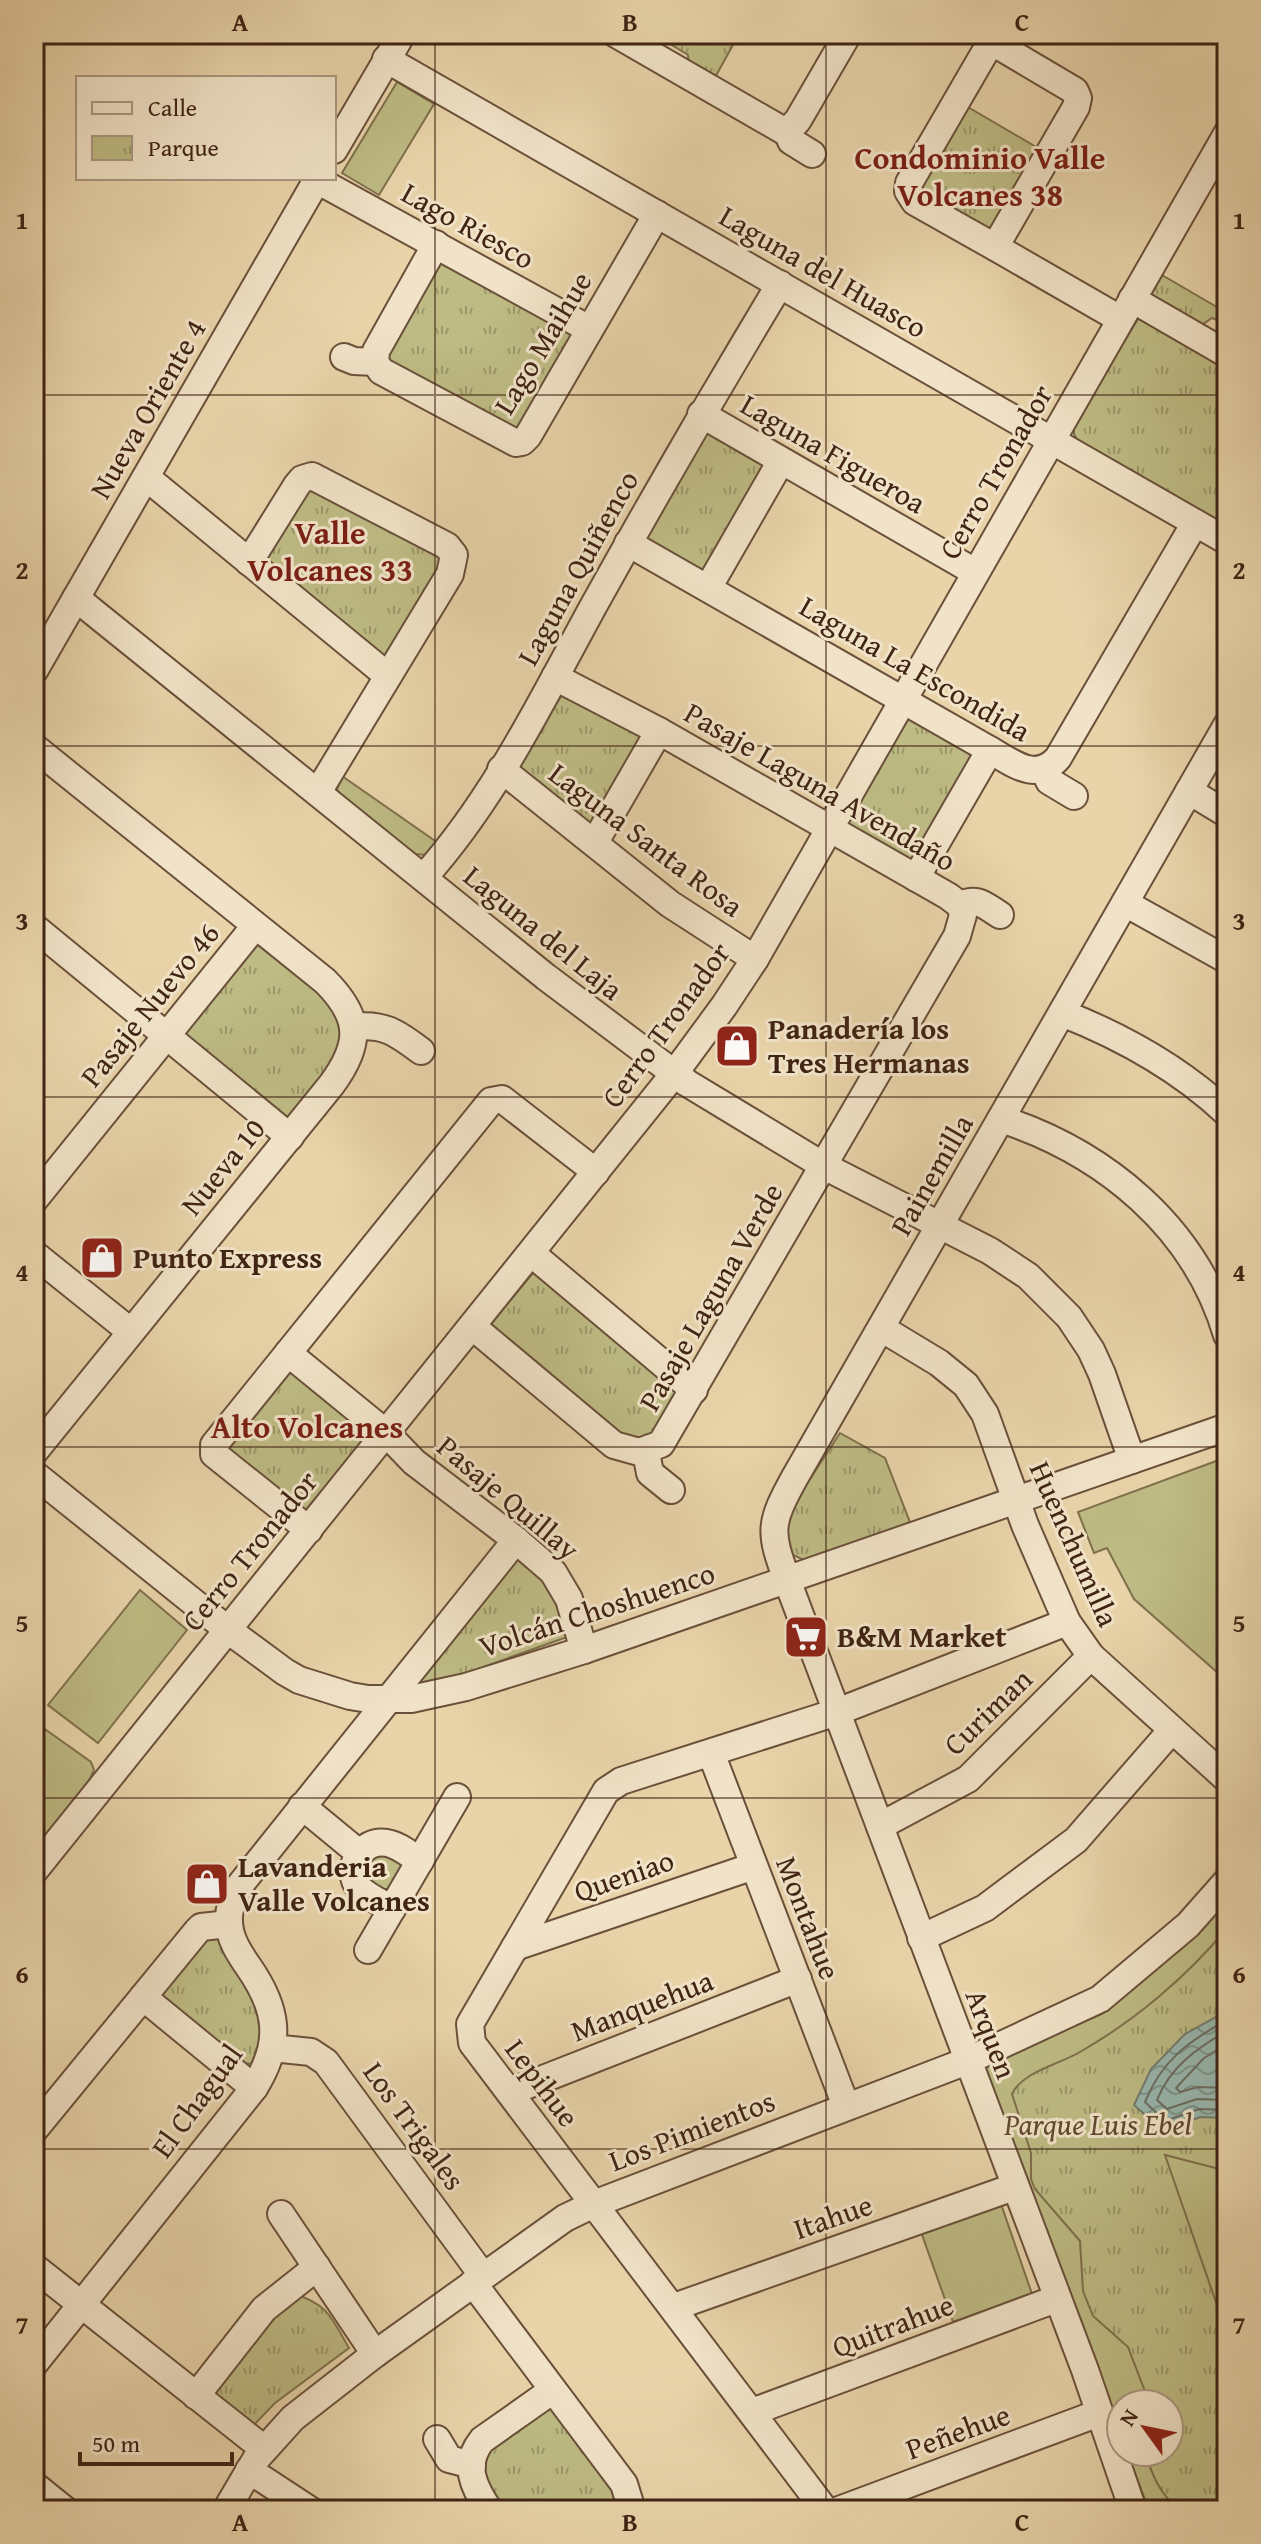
<svg xmlns="http://www.w3.org/2000/svg" width="1261" height="2544" font-family="'Gentium Book Plus',serif">
	<defs>
		<pattern id="park-tufts" width="24" height="20" patternUnits="userSpaceOnUse" patternTransform="scale(2)"><rect width="24" height="20" fill="#bebb84"/><path d="M3 7l-1-3M5 7V3M7 7l1-3M15 17l-1-3M17 17v-4M19 17l1-3" fill="none" stroke="#9c986b"/></pattern>
		<pattern id="water-waves" width="16" height="10" patternUnits="userSpaceOnUse" patternTransform="scale(2)"><rect width="16" height="10" fill="#98b7ae"/><path d="M0 5q4-4 8 0t8 0" fill="none" stroke="#7d958c"/></pattern>
	</defs>
	<rect width="100%" height="100%" fill="#e9d4aa"/>
	<filter id="stains"><feTurbulence type="fractalNoise" baseFrequency=".0025" numOctaves="4"/><feColorMatrix values="0 0 0 0 .2 0 0 0 0 .09 0 0 0 0 .02 0 0 0 .5 -.17"/></filter>
	<radialGradient id="worn" r=".72"><stop offset=".6" stop-color="#630" stop-opacity="0"/><stop offset="1" stop-color="#630" stop-opacity=".3"/></radialGradient>
	<g fill="#bebb84" stroke="#7f704c" stroke-width="2">
		<path d="M397,82L434,104L379,195L342,173Z"/>
		<path d="M342,776L438,843L428,855L413,854L341,795L337,790Z"/>
		<path d="M1227,1457V1681L1134,1599L1107,1548L1094,1553L1078,1512Z"/>
		<path d="M140,1590L187,1630L98,1743L48,1705Z"/>
		<path d="M42,1727L91,1762L94,1770L89,1781L34,1849V1736Z"/>
		<path d="M394,1851L404,1867L393,1888L374,1891L359,1865L361,1859Z"/>
		<path d="M1227,1901V2510H1149L1127,2452H1169V2404H1121V2435L985,2065L1102,2014L1204,1927Z"/>
		<path d="M1000,2201L1032,2294L953,2322L920,2229Z"/>
	</g>
	<g fill="url(#park-tufts)" stroke="#7f704c" stroke-width="2">
		<path d="M654,34H739L713,81L689,67L688,55Z"/>
		<path d="M961,103L1043,151L1036,162L1030,160L1000,212L1005,216L996,233L918,195Z"/>
		<path d="M442,255L578,334L524,433L382,362Z"/>
		<path d="M1162,275L1227,313V324L1212,318L1196,329L1149,298Z"/>
		<path d="M1139,317L1227,360V527L1079,443L1074,434V425Z"/>
		<path d="M706,432L769,461L707,577L646,539Z"/>
		<path d="M307,483L447,559L386,659L265,569L262,554Z"/>
		<path d="M563,693L645,736L595,827L520,771L522,759Z"/>
		<path d="M911,718L969,747L973,757L912,862L851,829L848,822L904,721Z"/>
		<path d="M259,942C284,963 347,1002 343,1038C340,1063 301,1101 285,1121L179,1030L246,945Z"/>
		<path d="M532,1274H540L682,1386L659,1438L634,1447L492,1337L491,1324Z"/>
		<path d="M289,1370L365,1432V1438L305,1511L223,1445Z"/>
		<path d="M840,1433L885,1458L911,1525L806,1561L793,1555L787,1547L786,1516Z"/>
		<path d="M519,1557L561,1594L567,1637L436,1684L419,1683L417,1680Z"/>
		<path d="M1227,1928V2171L1165,2155L1227,2334V2510H1180C1160,2495 1152,2475 1145,2452H1169V2404H1144V2389L1128,2347L1093,2316L1083,2291L1080,2241L1035,2189L1031,2179V2153L1012,2094C1022,2072 1060,2064 1080,2052C1134,2021 1187,1977 1227,1928Z"/>
		<path d="M217,1930L264,2018L255,2064L241,2063L177,2018L156,1988Z"/>
		<path d="M295,2294C329,2305 332,2319 349,2348L275,2403L250,2429L205,2393L277,2303Z"/>
		<path d="M552,2407L615,2488L622,2510H499L478,2479L480,2454L509,2427Z"/>
	</g>
	<path fill="url(#water-waves)" stroke="#757c70" stroke-width="2" d="M1227,2011V2118L1200,2117L1163,2131L1134,2105L1151,2069L1185,2034Z"/>
	<g fill="none" stroke-linecap="round" stroke-linejoin="round">
		<g stroke="#6c6e61" stroke-width="2">
			<path d="M1227,2020C1189,2041 1162,2060 1145,2102L1165,2121L1199,2109L1227,2110"/>
			<path d="M1227,2031C1197,2048 1170,2067 1157,2100L1167,2109L1197,2099L1227,2100"/>
			<path d="M1227,2045L1204,2058L1176,2088L1180,2092L1198,2087L1227,2088"/>
		</g>
		<g stroke="#6a503a" stroke-width="30">
			<g id="minor">
				<path d="M616,34L784,131L790,129L798,120L848,34"/>
				<path d="M994,43L1075,91L1078,98L1076,107L995,247L915,202L908,191L909,183L988,47Z"/>
				<path d="M386,59L1227,541"/>
				<path d="M787,130L791,141L812,154"/>
				<path d="M334,150L402,34"/>
				<path d="M317,180L589,329"/>
				<path d="M995,247L1120,319"/>
				<path d="M1132,299L1227,354"/>
				<path d="M344,357L354,361L375,362L381,371L516,443L522,442L528,436L657,214"/>
				<path d="M375,362L376,351L436,244"/>
				<path d="M701,414L975,572"/>
				<path d="M146,477L388,676"/>
				<path d="M628,543L990,750C1013,763 1036,783 1058,758L1195,523"/>
				<path d="M249,562L297,485L302,479L312,476L447,546L454,555L450,574L318,792"/>
				<path d="M708,588L781,461"/>
				<path d="M76,598L546,977L687,1083L824,1166L990,1251L1028,1276L1069,1317L1091,1350L1102,1374L1132,1460"/>
				<path d="M34,671L318,178"/>
				<path d="M34,747L325,981C361,1017 362,1043 332,1084L34,1452"/>
				<path d="M501,769L670,904L755,959"/>
				<path d="M1044,769L1049,781L1074,796"/>
				<path d="M1189,791L1227,814"/>
				<path d="M595,842L659,731"/>
				<path d="M424,877C495,798 543,698 594,605C654,497 716,390 780,284"/>
				<path d="M916,878L990,750"/>
				<path d="M1125,903L1227,960"/>
				<path d="M960,905C978,897 984,905 1000,915"/>
				<path d="M34,927L290,1137"/>
				<path d="M1062,1013C1123,1037 1179,1068 1227,1113"/>
				<path d="M353,1027C384,1023 397,1033 421,1051"/>
				<path d="M1001,1119C1105,1153 1195,1227 1227,1335"/>
				<path d="M34,1200L255,926"/>
				<path d="M531,1253L694,1390"/>
				<path d="M34,1254L130,1331"/>
				<path d="M472,1326L614,1445L639,1452L661,1444L957,936L963,915L960,905L948,896L659,731L555,677"/>
				<path d="M881,1328L939,1363L966,1385L985,1414L1025,1525L1067,1622L1091,1656L1227,1779"/>
				<path d="M288,1353L386,1433L414,1462L516,1540L553,1572L569,1599L584,1650"/>
				<path d="M646,1452L650,1473L671,1490"/>
				<path d="M34,1474L228,1630L285,1672L299,1680L350,1696L368,1699H411L466,1687L584,1650L1227,1427"/>
				<path d="M309,1530L214,1454V1445L491,1101L502,1099L596,1172"/>
				<path d="M711,1753L846,2106"/>
				<path d="M302,1806L359,1853"/>
				<path d="M880,1826L968,1779L1091,1656"/>
				<path d="M34,1871L674,1074L724,1006L755,959L1227,134"/>
				<path d="M392,1909C382,1903 368,1897 360,1889C343,1869 362,1838 387,1843C399,1845 410,1855 420,1861"/>
				<path d="M921,1938L985,1908L1076,1840L1171,1731"/>
				<path d="M515,1947L754,1866"/>
				<path d="M368,1950L457,1797"/>
				<path d="M143,1997L254,2088"/>
				<path d="M272,2048L311,2052L326,2062L483,2276"/>
				<path d="M510,2092L798,1979"/>
				<path d="M34,2130L197,1931L201,1927L229,1924"/>
				<path d="M281,2214L375,2354"/>
				<path d="M34,2267L264,2449"/>
				<path d="M473,2283L624,2484L632,2510"/>
				<path d="M674,2307L1014,2187"/>
				<path d="M34,2364L254,2088C283,2042 278,2009 248,1966C239,1953 229,1938 229,1921C228,1908 234,1897 240,1885L516,1540"/>
				<path d="M196,2396L264,2309L317,2267"/>
				<path d="M752,2412L1056,2299"/>
				<path d="M437,2439L449,2459L472,2465"/>
				<path d="M249,2470L310,2510"/>
				<path d="M34,2485L65,2510"/>
				<path d="M226,2510L256,2459L293,2418L375,2354L565,2218L594,2204L967,2061L1100,1999L1188,1925L1227,1881"/>
				<path d="M489,2510C474,2488 462,2465 482,2440L553,2390"/>
				<path d="M825,2510L472,2043L470,2024L606,1791L621,1781L837,1712L1067,1622"/>
				<path d="M839,2510L1099,2413"/>
				<path d="M1133,2510L1085,2370L787,1580C769,1531 769,1524 795,1477L1227,725"/>
			</g>
		</g>
		<use href="#minor" stroke="#f1e3c8" stroke-width="26"/>
	</g>
	<path fill="none" stroke="#402414" stroke-width="2" stroke-opacity="0.55" d="M435,34V2510M826,34V2510M34,395H1227M34,746H1227M34,1097H1227M34,1447H1227M34,1798H1227M34,2149H1227"/>
	<defs>
		<g id="shop-square" transform="scale(2.3)"><rect x="-9" y="-9" width="18" height="18" rx="4" fill="#8f2418" stroke="#f1e3c8"/><path d="M-5-2.5h2.3a2.7 3.5 0 0 1 5.4 0H5L5.5 6h-11ZM-1.5-2.5h3a1.5 2.3 0 0 0-3 0Z" fill="#fff"/></g>
		<g id="supermarket-square" transform="scale(2.3)"><rect x="-9" y="-9" width="18" height="18" rx="4" fill="#8f2418" stroke="#f1e3c8"/><path d="M-6-5.5h2.5l.6 2H6L4.5 2H-2.5L-4.4-4H-6ZM-1.5 3.2a1.3 1.3 0 1 0 .1 0ZM3 3.2a1.3 1.3 0 1 0 .1 0Z" fill="#fff"/></g>
	</defs>
	<g fill-rule="evenodd">
		<use href="#shop-square" x="737" y="1046"/>
		<use href="#shop-square" x="102" y="1258"/>
		<use href="#supermarket-square" x="806" y="1637"/>
		<use href="#shop-square" x="207" y="1884"/>
	</g>
	<g text-anchor="middle" stroke-width="6" stroke-linejoin="round" paint-order="stroke">
		<g font-size="30" fill="#402414" stroke="#f1e3c8">
			<text transform="translate(468 226) rotate(29)" y="10">Lago Riesco</text>
			<text transform="translate(823 272) rotate(30)" y="10">Laguna del Huasco</text>
			<text transform="translate(543 343) rotate(-59)" y="10">Lago Maihue</text>
			<text transform="translate(148 409) rotate(-60)" y="10">Nueva Oriente 4</text>
			<text transform="translate(833 454) rotate(30)" y="10">Laguna Figueroa</text>
			<text transform="translate(996 472) rotate(-60)" y="10">Cerro Tronador</text>
			<text transform="translate(578 568) rotate(-61)" y="10">Laguna Quiñenco</text>
			<text transform="translate(915 669) rotate(30)" y="10">Laguna La Escondida</text>
			<text transform="translate(820 787) rotate(30)" y="10">Pasaje Laguna Avendaño</text>
			<text transform="translate(646 840) rotate(37)" y="10">Laguna Santa Rosa</text>
			<text transform="translate(543 933) rotate(39)" y="10">Laguna del Laja</text>
			<text transform="translate(150 1005) rotate(-51)" y="10">Pasaje Nuevo 46</text>
			<text transform="translate(666 1025) rotate(-54)" y="10">Cerro Tronador</text>
			<text transform="translate(223 1167) rotate(-51)" y="10">Nueva 10</text>
			<text transform="translate(932 1175) rotate(-60)" y="10">Painemilla</text>
			<text transform="translate(711 1297) rotate(-60)" y="10">Pasaje Laguna Verde</text>
			<text transform="translate(508 1498) rotate(40)" y="10">Pasaje Quillay</text>
			<text transform="translate(1074 1544) rotate(66)" y="10">Huenchumilla</text>
			<text transform="translate(250 1551) rotate(-51)" y="10">Cerro Tronador</text>
			<text transform="translate(597 1610) rotate(-18)" y="10">Volcán Choshuenco</text>
			<text transform="translate(988 1712) rotate(-44)" y="10">Curiman</text>
			<text transform="translate(624 1876) rotate(-19)" y="10">Queniao</text>
			<text transform="translate(808 1918) rotate(69)" y="10">Montahue</text>
			<text transform="translate(642 2006) rotate(-21)" y="10">Manquehua</text>
			<text transform="translate(991 2034) rotate(69)" y="10">Arquen</text>
			<text transform="translate(542 2083) rotate(53)" y="10">Lepihue</text>
			<text transform="translate(197 2101) rotate(-54)" y="10">El Chagual</text>
			<text transform="translate(414 2126) rotate(54)" y="10">Los Trigales</text>
			<text transform="translate(692 2131) rotate(-21)" y="10">Los Pimientos</text>
			<text transform="translate(833 2217) rotate(-19)" y="10">Itahue</text>
			<text transform="translate(893 2326) rotate(-21)" y="10">Quitrahue</text>
			<text transform="translate(958 2432) rotate(-20)" y="10">Peñehue</text>
		</g>
		<g font-size="30" font-weight="bold" fill="#402414" stroke="#f1e3c8" text-anchor="start">
			<text x="768" y="1039">Panadería los<tspan x="768" dy="34">Tres Hermanas</tspan></text>
			<text x="133" y="1268">Punto Express</text>
			<text x="837" y="1647">B&amp;M Market</text>
			<text x="238" y="1877">Lavanderia<tspan x="238" dy="34">Valle Volcanes</tspan></text>
		</g>
		<g font-size="30" font-style="italic" fill="#604a30" stroke="#f1e3c8">
			<text x="1098" y="2135">Parque Luis Ebel</text>
		</g>
		<g font-size="32" font-weight="bold" fill="#7a1f14" stroke="#f1e3c8">
			<text x="980" y="169">Condominio Valle<tspan x="980" dy="37">Volcanes 38</tspan></text>
			<text x="330" y="544">Valle<tspan x="330" dy="37">Volcanes 33</tspan></text>
			<text x="307" y="1438">Alto Volcanes</text>
		</g>
	</g>
	<rect width="1261" height="2544" fill="none" stroke="#e9d4aa" stroke-width="88"/>
	<rect x="76" y="76" width="260" height="104" fill="#f1e3c8" stroke="#aa9780" stroke-width="2"/>
	<rect x="92" y="102" width="40" height="12" fill="#f1e3c8" stroke="#aa9780" stroke-width="2"/>
	<text x="148" y="116" font-size="24" fill="#402414">Calle</text>
	<rect x="92" y="136" width="40" height="24" fill="url(#park-tufts)" stroke="#aa9780" stroke-width="2"/>
	<text x="148" y="156" font-size="24" fill="#402414">Parque</text>
	<g transform="translate(1145 2428) rotate(303)"><circle r="38" fill="#f1e3c8" stroke="#aa9780" stroke-width="2"/>
	<path d="M0-6L14 30L0 20L-14 30Z" fill="#8f2418"/>
	<text y="-12" font-size="22" font-weight="bold" text-anchor="middle" fill="#402414">N</text>
	</g>
	<path d="M80 2452v12h152v-12" fill="none" stroke="#402414" stroke-width="4"/>
	<text x="92" y="2452" font-size="24" fill="#402414" stroke="#f1e3c8" stroke-width="6" paint-order="stroke">50 m</text>
	<rect x="44" y="44" width="1173" height="2456" fill="none" stroke="#402414" stroke-width="3"/>
	<g font-size="26" text-anchor="middle" font-weight="bold" fill="#402414">
		<text x="240" y="31">A</text>
		<text x="630" y="31">B</text>
		<text x="1022" y="31">C</text>
		<text x="22" y="229">1</text>
		<text x="1239" y="229">1</text>
		<text x="22" y="579">2</text>
		<text x="1239" y="579">2</text>
		<text x="22" y="930">3</text>
		<text x="1239" y="930">3</text>
		<text x="22" y="1281">4</text>
		<text x="1239" y="1281">4</text>
		<text x="22" y="1632">5</text>
		<text x="1239" y="1632">5</text>
		<text x="22" y="1983">6</text>
		<text x="1239" y="1983">6</text>
		<text x="22" y="2334">7</text>
		<text x="1239" y="2334">7</text>
		<text x="240" y="2531">A</text>
		<text x="630" y="2531">B</text>
		<text x="1022" y="2531">C</text>
	</g>
	<rect width="100%" height="100%" filter="url(#stains)"/>
	<rect width="100%" height="100%" fill="url(#worn)"/>
</svg>
